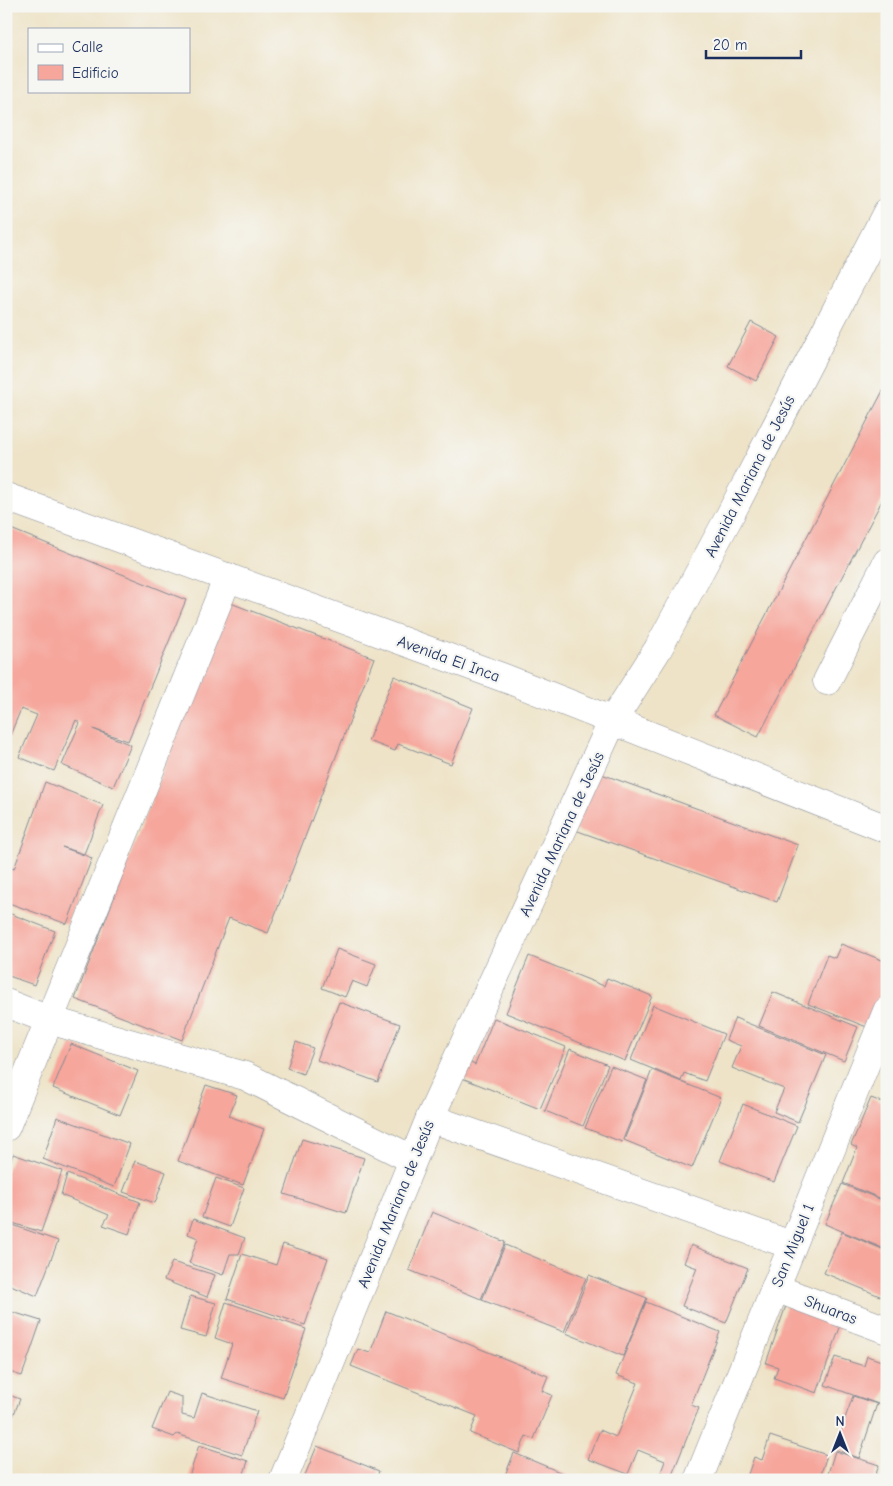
<svg xmlns="http://www.w3.org/2000/svg" width="893" height="1486" font-family="'Comic Neue',sans-serif">
	<rect width="100%" height="100%" fill="#f6f6f2"/>
	<filter id="ink" filterUnits="userSpaceOnUse"><feTurbulence type="fractalNoise" baseFrequency=".02" numOctaves="2"/><feDisplacementMap in="SourceGraphic" scale="10" xChannelSelector="R" yChannelSelector="G"/><feConvolveMatrix kernelMatrix="1 2 1 2 8 2 1 2 1" color-interpolation-filters="sRGB"/></filter>
	<filter id="wash" filterUnits="userSpaceOnUse"><feTurbulence type="fractalNoise" baseFrequency=".0096" numOctaves="4" result="noise"/><feDisplacementMap in="SourceGraphic" scale="20" xChannelSelector="R" yChannelSelector="G"/><feGaussianBlur stdDeviation="1.12" result="paint"/><feColorMatrix in="noise" values="0 0 0 0 0 0 0 0 0 0 0 0 0 0 0 0 0 1.4 0 .05"/><feComposite in="paint" operator="in"/></filter>
	<g filter="url(#wash)">
		<rect width="100%" height="100%" fill="#eee3c7"/>
		<g id="blocks">
			<g fill="#f6a69b">
				<path d="M751,322L779,337L756,381L728,366Z"/>
				<path d="M887,383V491L758,737L714,715Z"/>
				<path d="M6,527L186,600L128,741L93,729L131,745L113,787L62,765L80,723L76,720L54,771L19,757L37,715L21,709L6,745Z"/>
				<path d="M228,602L374,658L268,933L229,918L182,1040L75,999Z"/>
				<path d="M394,676L473,708L451,764L398,744L395,751L368,741Z"/>
				<path d="M596,772L798,845L777,902L575,830Z"/>
				<path d="M45,782L103,805L84,854L62,847L92,858L67,924L6,902V866L14,869Z"/>
				<path d="M6,912L55,931L34,985L6,975Z"/>
				<path d="M841,944L887,962V992L872,1029L808,1004L827,955L835,958Z"/>
				<path d="M337,949L376,964L367,987L352,981L345,997L322,988Z"/>
				<path d="M529,956L604,986L607,978L652,996L625,1061L506,1013Z"/>
				<path d="M773,992L858,1027L844,1061L759,1026Z"/>
				<path d="M339,1002L400,1024L378,1082L317,1060Z"/>
				<path d="M653,1005L724,1034L705,1081L684,1073L681,1081L631,1060Z"/>
				<path d="M494,1018L566,1047L540,1109L462,1078L469,1062L475,1065Z"/>
				<path d="M735,1018L826,1055L798,1122L774,1112L784,1089L732,1068L741,1046L726,1040Z"/>
				<path d="M296,1042L313,1048L303,1074L287,1068Z"/>
				<path d="M71,1044L138,1071L120,1115L53,1088Z"/>
				<path d="M570,1049L608,1065L583,1126L545,1111Z"/>
				<path d="M611,1066L647,1080L622,1142L585,1128Z"/>
				<path d="M652,1070L721,1098L692,1168L624,1140Z"/>
				<path d="M206,1085L237,1095L229,1116L264,1129L243,1185L178,1161Z"/>
				<path d="M871,1098L887,1104V1201L843,1183L857,1148L851,1145Z"/>
				<path d="M743,1104L797,1126L774,1182L720,1161Z"/>
				<path d="M57,1117L130,1144L114,1187L43,1159Z"/>
				<path d="M302,1139L364,1158L346,1213L284,1194Z"/>
				<path d="M13,1154L62,1171L41,1232L6,1221V1173Z"/>
				<path d="M135,1161L166,1172L155,1203L123,1192Z"/>
				<path d="M67,1174L140,1202L129,1234L103,1225L109,1215L61,1195Z"/>
				<path d="M216,1178L244,1188L230,1227L202,1217Z"/>
				<path d="M842,1184L887,1202V1250L825,1224Z"/>
				<path d="M432,1212L505,1242L481,1299L409,1270Z"/>
				<path d="M193,1219L245,1238L239,1254H230L223,1275L189,1263L198,1238L188,1234Z"/>
				<path d="M7,1223L58,1241L37,1296L6,1283Z"/>
				<path d="M842,1232L887,1251V1299L824,1273Z"/>
				<path d="M283,1244L328,1258L305,1325L227,1299L242,1254L276,1265Z"/>
				<path d="M505,1245L586,1278L564,1332L482,1300Z"/>
				<path d="M691,1245L748,1268L726,1323L682,1306L697,1268L684,1263Z"/>
				<path d="M172,1262L215,1275L207,1297L164,1280Z"/>
				<path d="M589,1275L647,1298L623,1356L566,1333Z"/>
				<path d="M190,1296L216,1303L206,1337L180,1330Z"/>
				<path d="M789,1297L844,1316L817,1393L774,1378L778,1367L766,1363Z"/>
				<path d="M226,1302L306,1329L283,1398L221,1378L232,1344L215,1338Z"/>
				<path d="M646,1302L720,1332L691,1405L699,1408L670,1480H658L665,1461L638,1450L628,1474L588,1459L600,1430L616,1437L638,1383L616,1375Z"/>
				<path d="M6,1310L41,1321L22,1376L6,1371Z"/>
				<path d="M386,1311L548,1376L542,1391L552,1395L534,1439L526,1436L519,1453L470,1433L477,1416L351,1366L358,1349L370,1353Z"/>
				<path d="M867,1356L887,1363V1389L881,1405L825,1385L835,1357L864,1366Z"/>
				<path d="M167,1392L182,1397V1415L194,1418L202,1393L257,1411L242,1455L177,1434L174,1437L152,1429Z"/>
				<path d="M6,1394L20,1399L6,1434Z"/>
				<path d="M853,1396L877,1404L859,1458L834,1449Z"/>
				<path d="M770,1436L827,1455L819,1480H746L754,1457L762,1460Z"/>
				<path d="M199,1445L248,1461L242,1480H188Z"/>
				<path d="M317,1446L379,1471L376,1480H303Z"/>
				<path d="M835,1451L879,1465L874,1480H826Z"/>
				<path d="M514,1453L579,1480H503Z"/>
			</g>
		</g>
	</g>
	<g filter="url(#ink)">
		<use href="#blocks" fill-opacity="0" stroke="#848992" stroke-width="1"/>
		<g fill="none" stroke-linecap="round" stroke-linejoin="round">
			<g stroke="#848992" stroke-width="29">
				<g id="minor">
					<path d="M6,497L507,679L887,829"/>
					<path d="M827,681L887,562"/>
					<path d="M6,1003L49,1020L245,1076L412,1159"/>
					<path d="M430,1118L791,1245"/>
					<path d="M6,1127L228,577"/>
					<path d="M775,1288L887,1330"/>
					<path d="M283,1480L430,1118L613,720L658,649L729,517L887,212"/>
					<path d="M698,1480L887,1011"/>
				</g>
			</g>
			<use href="#minor" stroke="#fff" stroke-width="28"/>
		</g>
	</g>
	<g text-anchor="middle" stroke-width="4.5" stroke-linejoin="round" paint-order="stroke">
		<g font-size="16" fill="#1b2f5e" stroke="#f6f6f2">
			<text transform="translate(749 476) rotate(-63)" y="6">Avenida Mariana de Jesús</text>
			<text transform="translate(449 658) rotate(20)" y="6">Avenida El Inca</text>
			<text transform="translate(561 834) rotate(-65)" y="6">Avenida Mariana de Jesús</text>
			<text transform="translate(395 1204) rotate(-68)" y="6">Avenida Mariana de Jesús</text>
			<text transform="translate(792 1245) rotate(-68)" y="6">San Miguel 1</text>
			<text transform="translate(831 1309) rotate(21)" y="6">Shuaras</text>
		</g>
	</g>
	<rect width="893" height="1486" fill="none" stroke="#f6f6f2" stroke-width="25"/>
	<rect x="28" y="28" width="162" height="65" fill="#f6f6f2" stroke="#9ea6b7"/>
	<rect x="38" y="44" width="25" height="8" fill="#ffffff" stroke="#9ea6b7"/>
	<text x="72" y="52" font-size="15" fill="#1b2f5e">Calle</text>
	<rect x="38" y="65" width="25" height="15" fill="#f6a69b" stroke="#9ea6b7"/>
	<text x="72" y="78" font-size="15" fill="#1b2f5e">Edificio</text>
	<g transform="translate(840 1434)" stroke="#f6f6f2" stroke-width="4" paint-order="stroke">
	<path d="M0-4L9 19L0 12L-9 19Z" fill="#1b2f5e"/>
	<text y="-8" font-size="14" font-weight="bold" text-anchor="middle" fill="#1b2f5e">N</text>
	</g>
	<path d="M706 50v8h95v-8" fill="none" stroke="#1b2f5e" stroke-width="2.5"/>
	<text x="713" y="50" font-size="15" fill="#1b2f5e" stroke="#f6f6f2" stroke-width="4" paint-order="stroke">20 m</text>
</svg>
